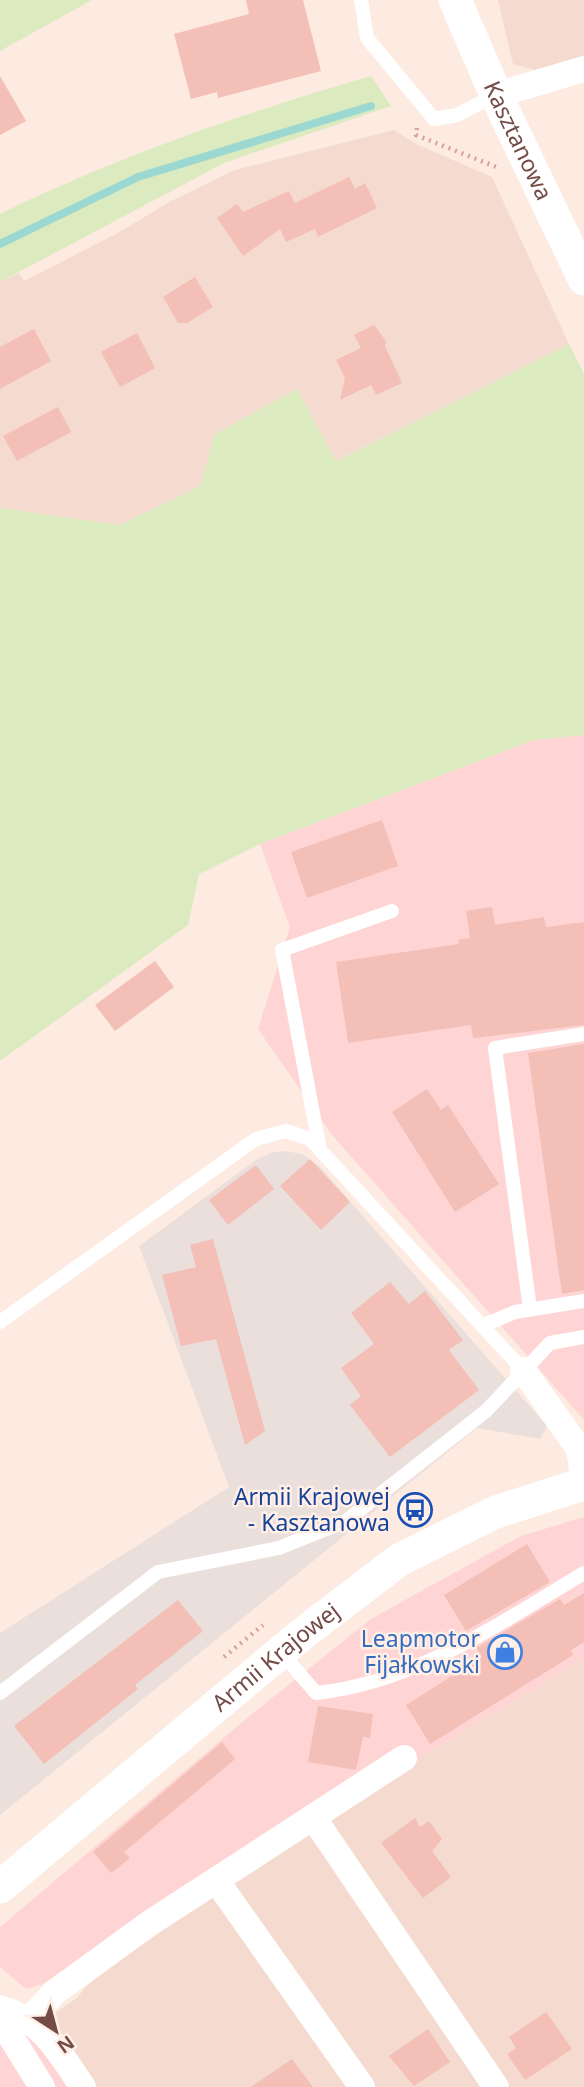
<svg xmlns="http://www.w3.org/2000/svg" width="584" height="2087" font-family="'Noto Sans',sans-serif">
	<rect width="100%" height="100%" fill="#fdeae0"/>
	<g fill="#f4dacf">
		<path d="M498,0H584V56L536,70L513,64Z"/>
		<path d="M394,130L416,144L492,177L569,344L335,461L297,390L215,434L201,486L120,525L0,508V282L19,273L24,281L118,233L171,201L235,170Z"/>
		<path d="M584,1659V2087H84L41,2023L77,1998L102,1967L415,1761Z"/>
	</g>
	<g fill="#fed5d4">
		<path d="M584,735V1420L332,1135L258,1029L290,927L260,844L534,740Z"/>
		<path d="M584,1517V1659L415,1761L141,1917L43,1984L26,1989L0,1967V1927L257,1710L371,1619L521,1536Z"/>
		<path d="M0,2026L29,2032L84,2087H0Z"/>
	</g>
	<path fill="#ebdfdc" d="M285,1151L302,1154L320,1167L547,1426L540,1439L477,1428L0,1815V1633L229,1487L139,1246L256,1160L273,1152Z"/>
	<g fill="#dceabf">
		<path d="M0,0H92L0,51Z"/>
		<path d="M371,76L391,106L224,163L0,282V214C119,156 244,113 371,76Z"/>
		<path d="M569,344L584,374V735L534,740L260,844L199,874L188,925L0,1061V508L120,525L200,486L215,434L297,389L336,461Z"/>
	</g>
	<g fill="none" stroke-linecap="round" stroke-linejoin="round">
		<path stroke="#9bd8d1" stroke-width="8" d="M0,244L138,177L371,106"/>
	</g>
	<g fill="#f3bfb7">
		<path d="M246,0H303L321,71L218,98L217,92L191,99L174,34L249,14Z"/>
		<path d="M0,76L26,121L0,135Z"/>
		<path d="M349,177L355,189L365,183L377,208L318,237L315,229L286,242L280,229L243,256L217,218L237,204L243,212L289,191L295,203Z"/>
		<path d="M195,277L213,307L187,323H178L163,297Z"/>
		<path d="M374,325L386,341L385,346L402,383L376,395L371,385L340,400L345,378L336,360L361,348L354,335Z"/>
		<path d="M34,329L51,361L0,389V347Z"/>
		<path d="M137,333L155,368L120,387L101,352Z"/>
		<path d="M58,407L71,432L17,461L3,436Z"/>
		<path d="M382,820L398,866L307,898L291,852Z"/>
		<path d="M492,907L495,925L544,917L546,927L584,922V1025L473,1038L471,1025L348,1043L336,962L459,944L458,940L470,938L466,911Z"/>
		<path d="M155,961L174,987L115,1031L95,1005Z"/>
		<path d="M584,1044V1290L562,1294L528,1053Z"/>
		<path d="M427,1089L441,1110L448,1105L499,1184L455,1212L392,1112Z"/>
		<path d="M310,1159L350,1202L321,1230L280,1186Z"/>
		<path d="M256,1165L274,1189L228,1225L209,1200Z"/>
		<path d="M213,1239L265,1431L245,1445L216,1339L181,1346L162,1275L196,1267L190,1245Z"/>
		<path d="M390,1282L409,1304L425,1291L463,1340L449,1350L479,1390L390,1457L350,1405L361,1396L341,1368L374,1344L351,1313Z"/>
		<path d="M527,1544L550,1582L466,1631L444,1595Z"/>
		<path d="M584,1593V1642L571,1650L573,1655L430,1744L406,1705L482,1657L476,1648L560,1599L564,1605Z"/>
		<path d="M178,1600L203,1631L135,1685L138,1689L44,1764L14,1726Z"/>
		<path d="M318,1706L373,1714L370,1738L363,1737L356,1770L308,1762Z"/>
		<path d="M222,1742L235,1759L124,1852L130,1858L111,1873L93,1852Z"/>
		<path d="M415,1818L420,1827L429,1821L442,1839L432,1851L451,1877L423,1898L381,1843Z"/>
		<path d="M546,2012L572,2049L525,2080L507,2054L516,2048L509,2037Z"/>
		<path d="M428,2029L450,2062L414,2086L389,2056Z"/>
		<path d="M292,2059L313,2087H251Z"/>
	</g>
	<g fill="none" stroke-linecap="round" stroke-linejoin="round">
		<g stroke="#d7a29b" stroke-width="4.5" stroke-dasharray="2 5" stroke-linecap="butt">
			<path d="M417,128L416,135L499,168"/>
			<path d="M412,1518L436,1506"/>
			<path d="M224,1657L263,1625"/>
		</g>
		<g stroke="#fff" stroke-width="14">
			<path d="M361,0L367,38L434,119L457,115L496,95"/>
			<path d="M320,1150L282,950L392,911"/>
			<path d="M530,1309L495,1048L584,1034"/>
			<path d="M0,1322L256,1139L286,1131L310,1139L523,1370"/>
			<path d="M482,1326L515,1312L584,1301"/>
			<path d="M281,1652L316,1693C415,1683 500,1623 584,1573"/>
			<path d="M0,1693L158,1572L279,1548L346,1521L486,1411L550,1343L584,1337"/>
		</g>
		<g stroke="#fff" stroke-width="26">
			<path d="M496,95L584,69"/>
			<path d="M523,1370L579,1449L584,1484"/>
			<path d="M313,1817L496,2087"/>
			<path d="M216,1880L362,2087"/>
			<path d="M0,2008C44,2021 58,2051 83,2087"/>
			<path d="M0,2019L42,2087"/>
			<path d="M29,2020L55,1992L150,1923L404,1758"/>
		</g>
		<g stroke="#fff" stroke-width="33">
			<path id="s1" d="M455,0L496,95L584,279"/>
			<path id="s2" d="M0,1887L301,1635L399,1560L496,1512L584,1484"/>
		</g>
	</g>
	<defs>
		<g id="bus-ring" transform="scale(1.75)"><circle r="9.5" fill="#ffefe7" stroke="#1a4fb4" stroke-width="1.5"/><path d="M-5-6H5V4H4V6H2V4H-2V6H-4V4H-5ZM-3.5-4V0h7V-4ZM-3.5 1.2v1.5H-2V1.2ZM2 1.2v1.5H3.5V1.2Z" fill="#1a4fb4"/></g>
		<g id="shop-ring" transform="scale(1.75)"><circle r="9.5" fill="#ffefe7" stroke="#3f7fe0" stroke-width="1.5"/><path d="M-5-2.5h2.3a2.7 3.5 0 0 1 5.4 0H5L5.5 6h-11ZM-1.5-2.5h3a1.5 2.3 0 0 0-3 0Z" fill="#3f7fe0"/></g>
	</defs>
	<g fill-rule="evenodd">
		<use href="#bus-ring" x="415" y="1510"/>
		<use href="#shop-ring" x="505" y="1652"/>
	</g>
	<g text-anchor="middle" stroke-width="5" stroke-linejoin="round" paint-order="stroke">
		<g font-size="23" fill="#744b47" stroke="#ffefe7">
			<text dy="8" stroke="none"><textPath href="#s1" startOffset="154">Kasztanowa</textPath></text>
			<text dy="8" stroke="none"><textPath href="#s2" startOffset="359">Armii Krajowej</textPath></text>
		</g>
		<g font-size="23" fill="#164399" stroke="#ffefe7" text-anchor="end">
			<text x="390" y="1505">Armii Krajowej<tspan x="390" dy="26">- Kasztanowa</tspan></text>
		</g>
		<g font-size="23" fill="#366cbe" stroke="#ffefe7" text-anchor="end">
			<text x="480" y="1647">Leapmotor<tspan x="480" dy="26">Fijałkowski</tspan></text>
		</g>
	</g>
	<g transform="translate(56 2031) rotate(144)" stroke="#ffefe7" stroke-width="5" paint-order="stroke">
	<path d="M0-5L12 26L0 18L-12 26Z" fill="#744b47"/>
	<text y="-10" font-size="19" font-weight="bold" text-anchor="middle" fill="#744b47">N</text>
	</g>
</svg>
